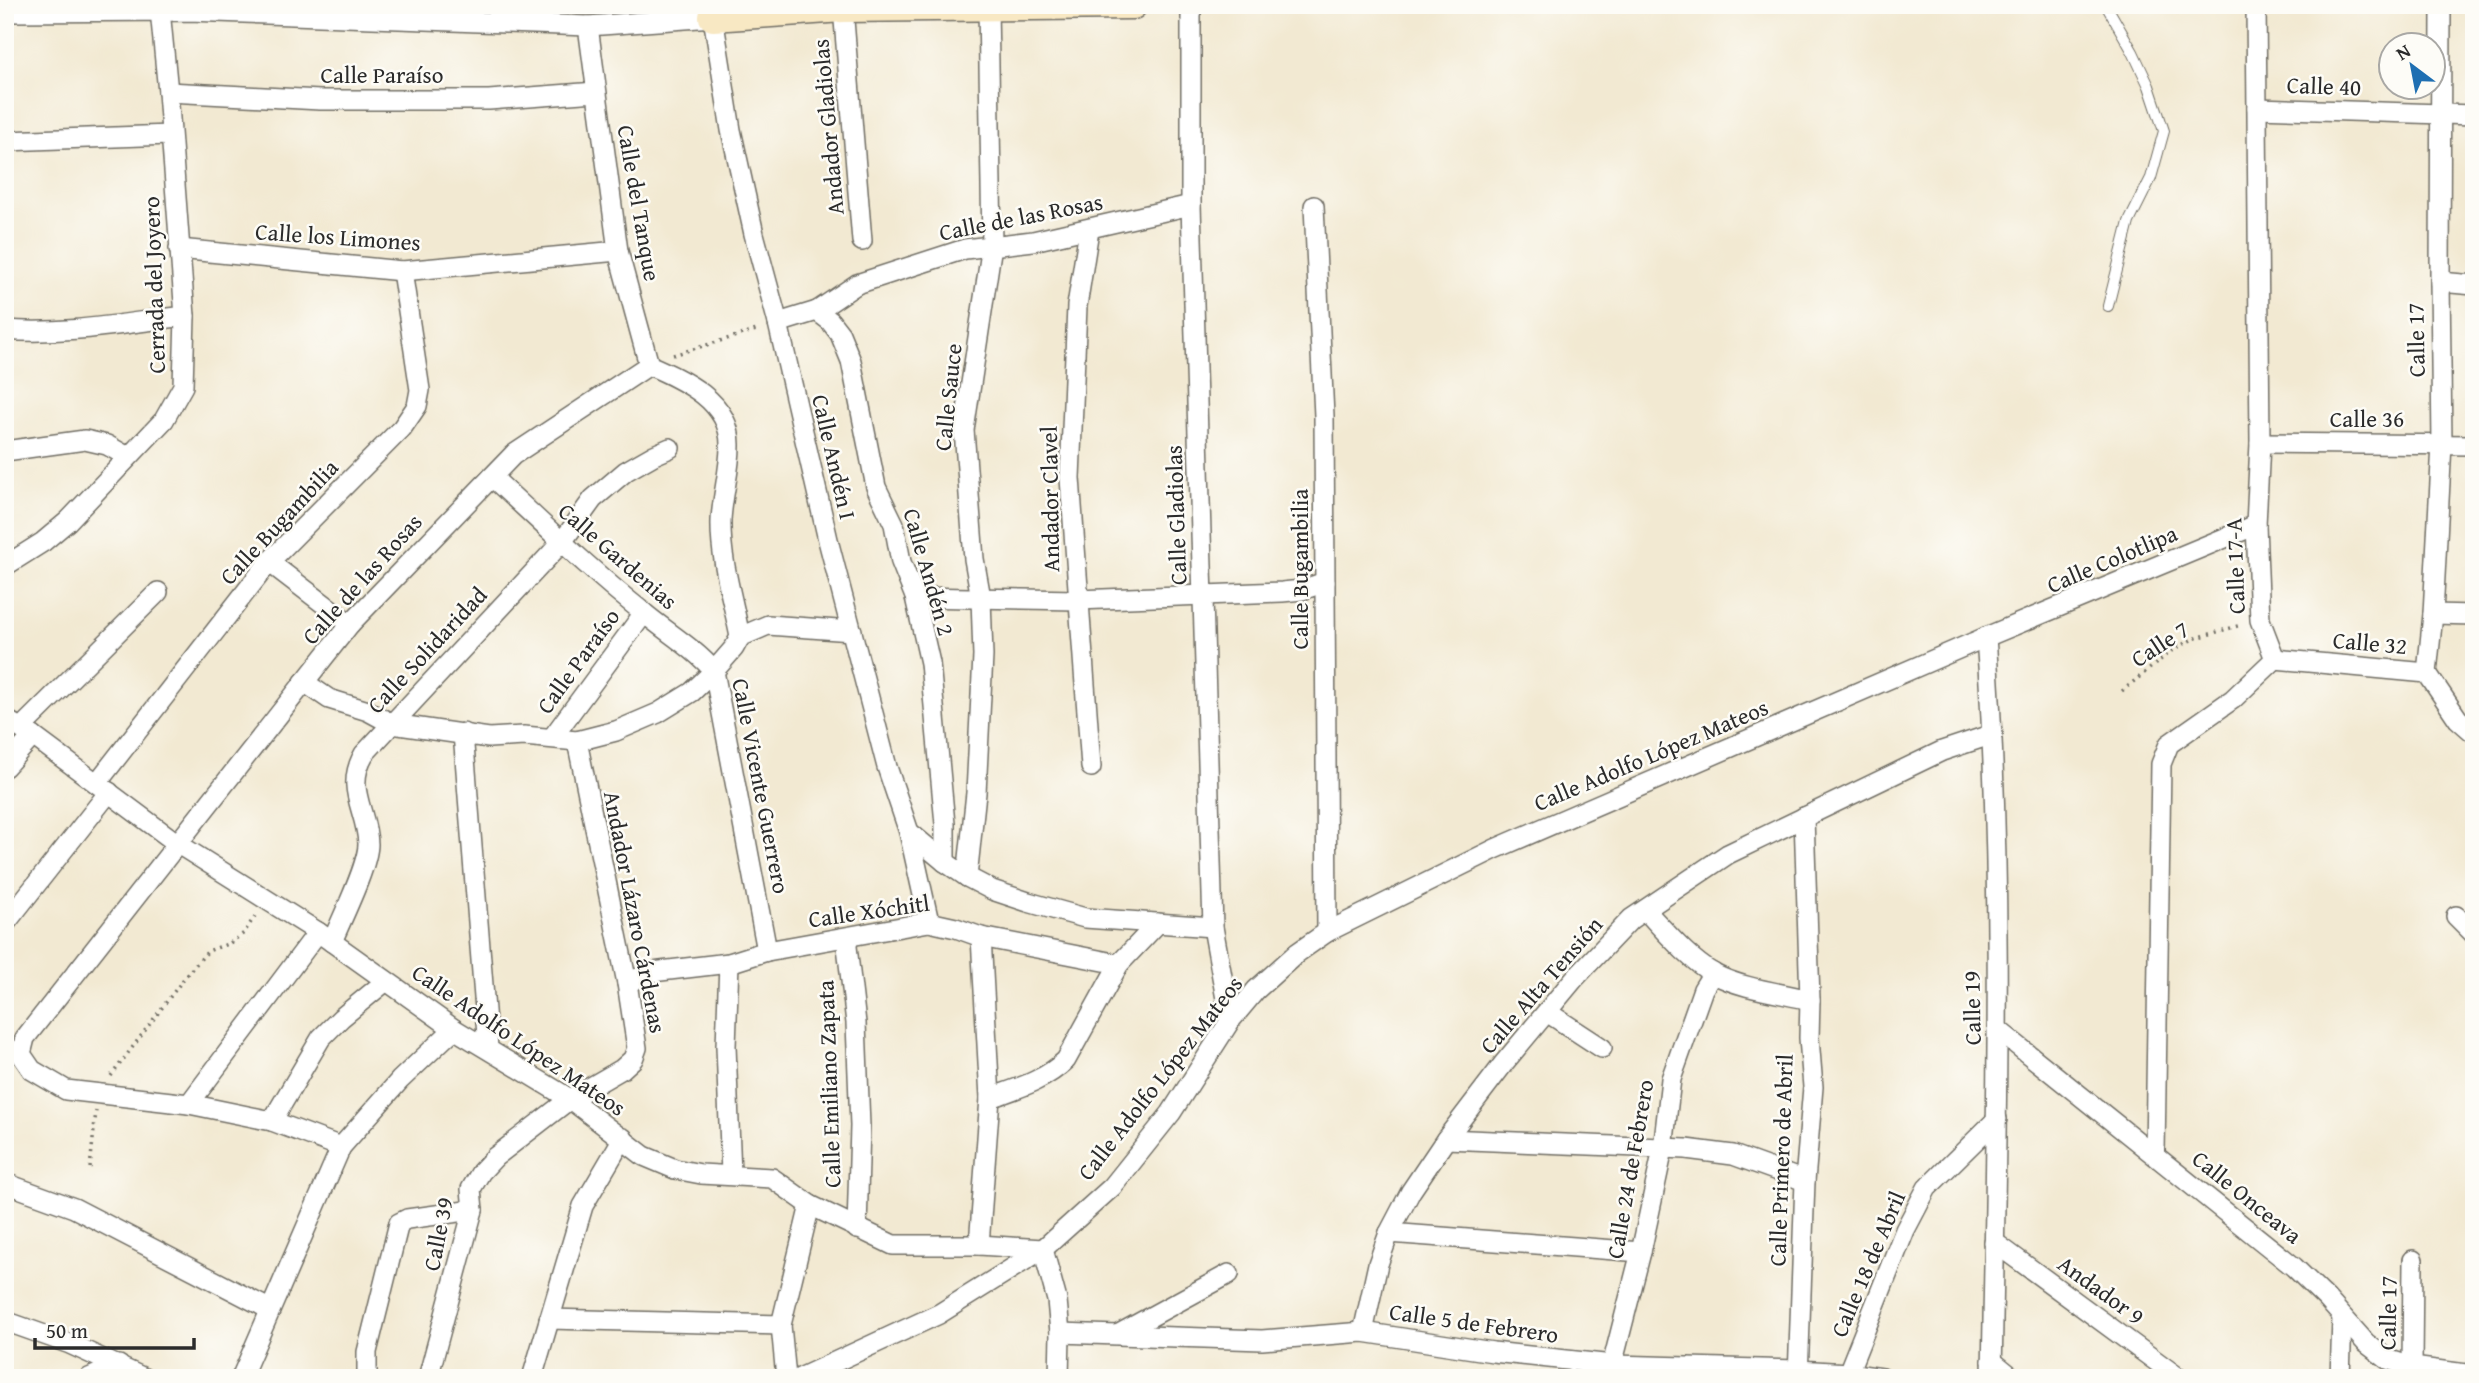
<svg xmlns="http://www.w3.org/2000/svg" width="2479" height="1383" font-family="'Gentium Book Plus',serif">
	<rect width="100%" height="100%" fill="#fdfcf7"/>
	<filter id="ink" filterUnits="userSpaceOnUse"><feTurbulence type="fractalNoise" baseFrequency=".0143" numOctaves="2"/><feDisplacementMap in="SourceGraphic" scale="14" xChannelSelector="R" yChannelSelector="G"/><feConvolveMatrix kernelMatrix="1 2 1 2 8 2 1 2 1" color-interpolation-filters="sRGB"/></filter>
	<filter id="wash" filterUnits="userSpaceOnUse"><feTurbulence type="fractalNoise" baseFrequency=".00686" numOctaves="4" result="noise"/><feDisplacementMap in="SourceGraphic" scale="28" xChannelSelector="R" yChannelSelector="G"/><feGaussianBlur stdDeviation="1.57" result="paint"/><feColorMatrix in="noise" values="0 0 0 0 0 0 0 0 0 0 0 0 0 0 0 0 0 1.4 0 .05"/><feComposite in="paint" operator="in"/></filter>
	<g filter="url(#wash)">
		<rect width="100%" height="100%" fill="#f2e9d2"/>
	</g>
	<g filter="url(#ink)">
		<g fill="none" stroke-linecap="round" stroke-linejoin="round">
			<g stroke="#716e65" stroke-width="12">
				<path id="lane" d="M2106,5L2133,52L2149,86L2164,131L2151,178L2129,222L2108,306"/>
			</g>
			<g stroke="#716e65" stroke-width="22">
				<g id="street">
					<path d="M1191,5V205L1213,927L1230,1021"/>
					<path d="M2256,5L2260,443L2256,525L2260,620L2275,659"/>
					<path d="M843,8L862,241"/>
					<path d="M5,12L189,11L588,26L713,17L731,130L754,234L778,323L829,544L887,767L909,832L945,862L967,877L992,890L1028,902L1085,918L1213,927"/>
					<path d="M168,92L320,100H489L596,92"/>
					<path d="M2257,108L2474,115"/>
					<path d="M5,141L170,135"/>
					<path d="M1314,206L1324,416L1327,932"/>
					<path d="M1089,230L1077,306L1070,478L1091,767"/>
					<path d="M179,249L402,271L618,251"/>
					<path d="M2440,282L2474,285"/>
					<path d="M817,311L830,321L840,334L851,361L876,487L894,524L901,562L915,597L930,663L933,695L945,824V862"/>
					<path d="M778,323L817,311L857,284L965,249L1033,241L1191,205"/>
					<path d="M5,330C64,335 126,323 185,316"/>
					<path d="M2260,443L2474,445"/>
					<path d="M5,451L85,440L107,445L128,457"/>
					<path d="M492,477C542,523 591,571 644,613C668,633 694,648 714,671L767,951"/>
					<path d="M269,562L350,624"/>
					<path d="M5,566L43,542L68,521L164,420L183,386L185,316L168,92L160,10"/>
					<path d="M915,597L1078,600L1282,592L1302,590L1325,582"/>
					<path d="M2433,614L2474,615"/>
					<path d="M740,637L768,625L852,631"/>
					<path d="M1986,637C2004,883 1996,1131 1992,1378"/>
					<path d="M2275,659L2427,673L2458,719L2474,733"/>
					<path d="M2427,673L2433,614L2442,444L2440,282L2441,5"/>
					<path d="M304,682L329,699L368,711L392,724L489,738L524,736L577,741L616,731L658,713L692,692L714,671L734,648L740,637C733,600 720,559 721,521C722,496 730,471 730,446C731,401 683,380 649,365L618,251L588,26"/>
					<path d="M5,719L33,736L178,844L318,932L454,1029L570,1099L644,1156L675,1169L701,1174L772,1178L810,1205L893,1245H979L1043,1249"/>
					<path d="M21,728L158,592"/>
					<path d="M463,733L488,1048"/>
					<path d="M552,738L644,613"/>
					<path d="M5,767L33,736"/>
					<path d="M97,783L269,562L402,428L417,406L420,390L402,271"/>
					<path d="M909,832L929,922"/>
					<path d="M967,877L976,793L983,656L981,598L974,559L964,430L992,245L988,6"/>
					<path d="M1645,910C1666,932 1687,958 1714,974C1740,988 1781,993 1810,1000"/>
					<path d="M2456,916L2474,934"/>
					<path d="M5,924L109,792"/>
					<path d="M846,938L856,1023L860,1126L857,1229"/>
					<path d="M332,942C341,920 368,866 368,844C367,810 344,789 364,754L562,542L593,499L626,471L654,455L670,448"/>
					<path d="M729,963L726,1046L731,1174"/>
					<path d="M627,983L652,972L729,963L767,951L929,922L956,928L981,937L1119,964"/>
					<path d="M1547,1012L1602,1048"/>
					<path d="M1997,1029L2294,1267L2327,1299L2366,1343L2387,1359L2412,1367L2474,1375"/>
					<path d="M990,1098C1018,1088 1044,1081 1066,1060L1119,964L1158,923"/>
					<path d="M189,1104L318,932"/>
					<path d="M272,1121L321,1038L341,1018L386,981"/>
					<path d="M1446,1139L1686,1149L1733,1155L1805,1181"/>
					<path d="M341,1147L272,1121L189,1104L66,1090L32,1070L21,1054L25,1038L350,624L513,455L649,365"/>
					<path d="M2155,1153L2161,764L2169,744L2233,699L2275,659"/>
					<path d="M5,1183L74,1208L269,1309"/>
					<path d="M1389,1233L1641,1252"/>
					<path d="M1994,1242L2179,1378"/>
					<path d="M979,1245L990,1098L981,937"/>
					<path d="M1043,1249L1057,1300L1060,1333L1059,1378"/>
					<path d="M549,1319L781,1325"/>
					<path d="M5,1321L70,1344L144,1378"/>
					<path d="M1363,1332L1378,1264L1389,1233L1411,1191L1446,1139L1504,1063L1574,979L1631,919L1728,854L1942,751L1993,734"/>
					<path d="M1060,1333L1262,1340L1363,1332L1493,1352L1613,1365L1798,1370L1848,1373L1882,1378"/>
					<path d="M1119,1334L1229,1274"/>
					<path d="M1992,1361L2013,1378"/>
					<path d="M2412,1367L2413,1260"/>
					<path d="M1848,1373L1905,1230L1927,1188L1997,1119"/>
					<path d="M1609,1377L1641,1252L1663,1149L1671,1079L1703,989L1713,973"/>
					<path d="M89,1378L119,1365"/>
					<path d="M241,1378L341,1147L400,1080L454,1029"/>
					<path d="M367,1378V1352L399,1223L407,1219L473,1210"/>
					<path d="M428,1378L473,1210L471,1189L481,1172L495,1157L570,1099L622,1069L633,1059L637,1048L627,983L577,741"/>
					<path d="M532,1378L583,1206L623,1138"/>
					<path d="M786,1378L781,1325L810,1205"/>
					<path d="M800,1378L939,1314L1043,1249L1112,1187L1171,1113L1230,1021L1256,990L1297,953L1327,932L1495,849L1986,637L2256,525"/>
					<path d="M1798,1378L1805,1181L1813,1087L1809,1038L1810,1000L1804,817"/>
					<path d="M2340,1378L2342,1318"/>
				</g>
			</g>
			<g stroke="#716e65" stroke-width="31">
				<path id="secondary" d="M713,17L843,8L1133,5"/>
			</g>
			<g stroke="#716e65" stroke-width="3.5" stroke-dasharray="2 5" stroke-linecap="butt">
				<path d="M673,355L760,329"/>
				<path d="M2122,691L2174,649L2193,639L2241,625"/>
				<path d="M111,1076L188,973L208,951L230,943L244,933L255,916"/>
				<path d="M90,1168L96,1111"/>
			</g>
			<use href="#lane" stroke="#fff" stroke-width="10"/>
			<use href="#street" stroke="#fff" stroke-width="19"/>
			<use href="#secondary" stroke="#f8e8c3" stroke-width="28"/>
		</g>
	</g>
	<g text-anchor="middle" stroke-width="5" stroke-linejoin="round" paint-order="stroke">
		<g font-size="23" fill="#2b2b2b" stroke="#fdfcf7">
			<text x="382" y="83">Calle Paraíso</text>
			<text transform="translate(2324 86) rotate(2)" y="8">Calle 40</text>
			<text transform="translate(828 127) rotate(-95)" y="8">Andador Gladiolas</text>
			<text transform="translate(639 203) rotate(80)" y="8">Calle del Tanque</text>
			<text transform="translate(1021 217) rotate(-11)" y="8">Calle de las Rosas</text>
			<text transform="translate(338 237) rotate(4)" y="8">Calle los Limones</text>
			<text transform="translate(154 285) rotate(-92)" y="8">Cerrada del Joyero</text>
			<text transform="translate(2416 340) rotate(-91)" y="8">Calle 17</text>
			<text transform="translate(948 397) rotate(-84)" y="8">Calle Sauce</text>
			<text x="2367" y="427">Calle 36</text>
			<text transform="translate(834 457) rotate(77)" y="8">Calle Andén I</text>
			<text transform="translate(1050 499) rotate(-91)" y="8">Andador Clavel</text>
			<text transform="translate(1176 515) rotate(-92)" y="8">Calle Gladiolas</text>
			<text transform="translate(279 522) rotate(-47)" y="8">Calle Bugambilia</text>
			<text transform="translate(618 556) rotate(41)" y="8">Calle Gardenias</text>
			<text transform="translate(2112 559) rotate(-23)" y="8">Calle Colotlipa</text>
			<text transform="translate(2235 566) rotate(-92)" y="8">Calle 17-A</text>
			<text transform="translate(1300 569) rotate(-90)" y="8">Calle Bugambilia</text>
			<text transform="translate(929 572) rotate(74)" y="8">Calle Andén 2</text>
			<text transform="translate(362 579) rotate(-48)" y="8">Calle de las Rosas</text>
			<text transform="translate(2370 643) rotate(5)" y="8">Calle 32</text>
			<text transform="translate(2160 644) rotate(-33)" y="8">Calle 7</text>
			<text transform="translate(427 650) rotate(-47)" y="8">Calle Solidaridad</text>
			<text transform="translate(578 661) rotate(-54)" y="8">Calle Paraíso</text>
			<text transform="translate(1651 755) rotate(-23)" y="8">Calle Adolfo López Mateos</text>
			<text transform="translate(761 786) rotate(79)" y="8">Calle Vicente Guerrero</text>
			<text transform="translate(869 911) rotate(-8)" y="8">Calle Xóchitl</text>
			<text transform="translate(635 912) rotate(79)" y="8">Andador Lázaro Cárdenas</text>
			<text transform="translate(1541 985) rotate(-49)" y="8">Calle Alta Tensión</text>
			<text transform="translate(1972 1008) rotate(-91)" y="8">Calle 19</text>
			<text transform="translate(519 1040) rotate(34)" y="8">Calle Adolfo López Mateos</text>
			<text transform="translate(1160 1078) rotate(-52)" y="8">Calle Adolfo López Mateos</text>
			<text transform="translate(829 1084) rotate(-92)" y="8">Calle Emiliano Zapata</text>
			<text transform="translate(1781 1160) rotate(-88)" y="8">Calle Primero de Abril</text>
			<text transform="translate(1630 1169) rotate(-80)" y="8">Calle 24 de Febrero</text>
			<text transform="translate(2247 1197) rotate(39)" y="8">Calle Onceava</text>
			<text transform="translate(438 1234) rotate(-79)" y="8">Calle 39</text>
			<text transform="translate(1868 1264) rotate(-67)" y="8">Calle 18 de Abril</text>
			<text transform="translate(2101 1290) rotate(36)" y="8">Andador 9</text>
			<text transform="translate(2388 1313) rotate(-89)" y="8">Calle 17</text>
			<text transform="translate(1474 1323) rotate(8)" y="8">Calle 5 de Febrero</text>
		</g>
	</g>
	<rect width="2479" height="1383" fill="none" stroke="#fdfcf7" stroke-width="28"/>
	<g transform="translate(2412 66) rotate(328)"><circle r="33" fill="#fdfcf7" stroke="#a9a8a5" stroke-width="2"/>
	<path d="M0-5L12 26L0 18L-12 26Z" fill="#1f6fb2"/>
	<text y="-10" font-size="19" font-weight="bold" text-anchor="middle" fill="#2b2b2b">N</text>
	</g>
	<path d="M35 1338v10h159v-10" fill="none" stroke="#2b2b2b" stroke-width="3.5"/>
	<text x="46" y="1338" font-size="21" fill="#2b2b2b" stroke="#fdfcf7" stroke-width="5" paint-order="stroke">50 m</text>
</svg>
